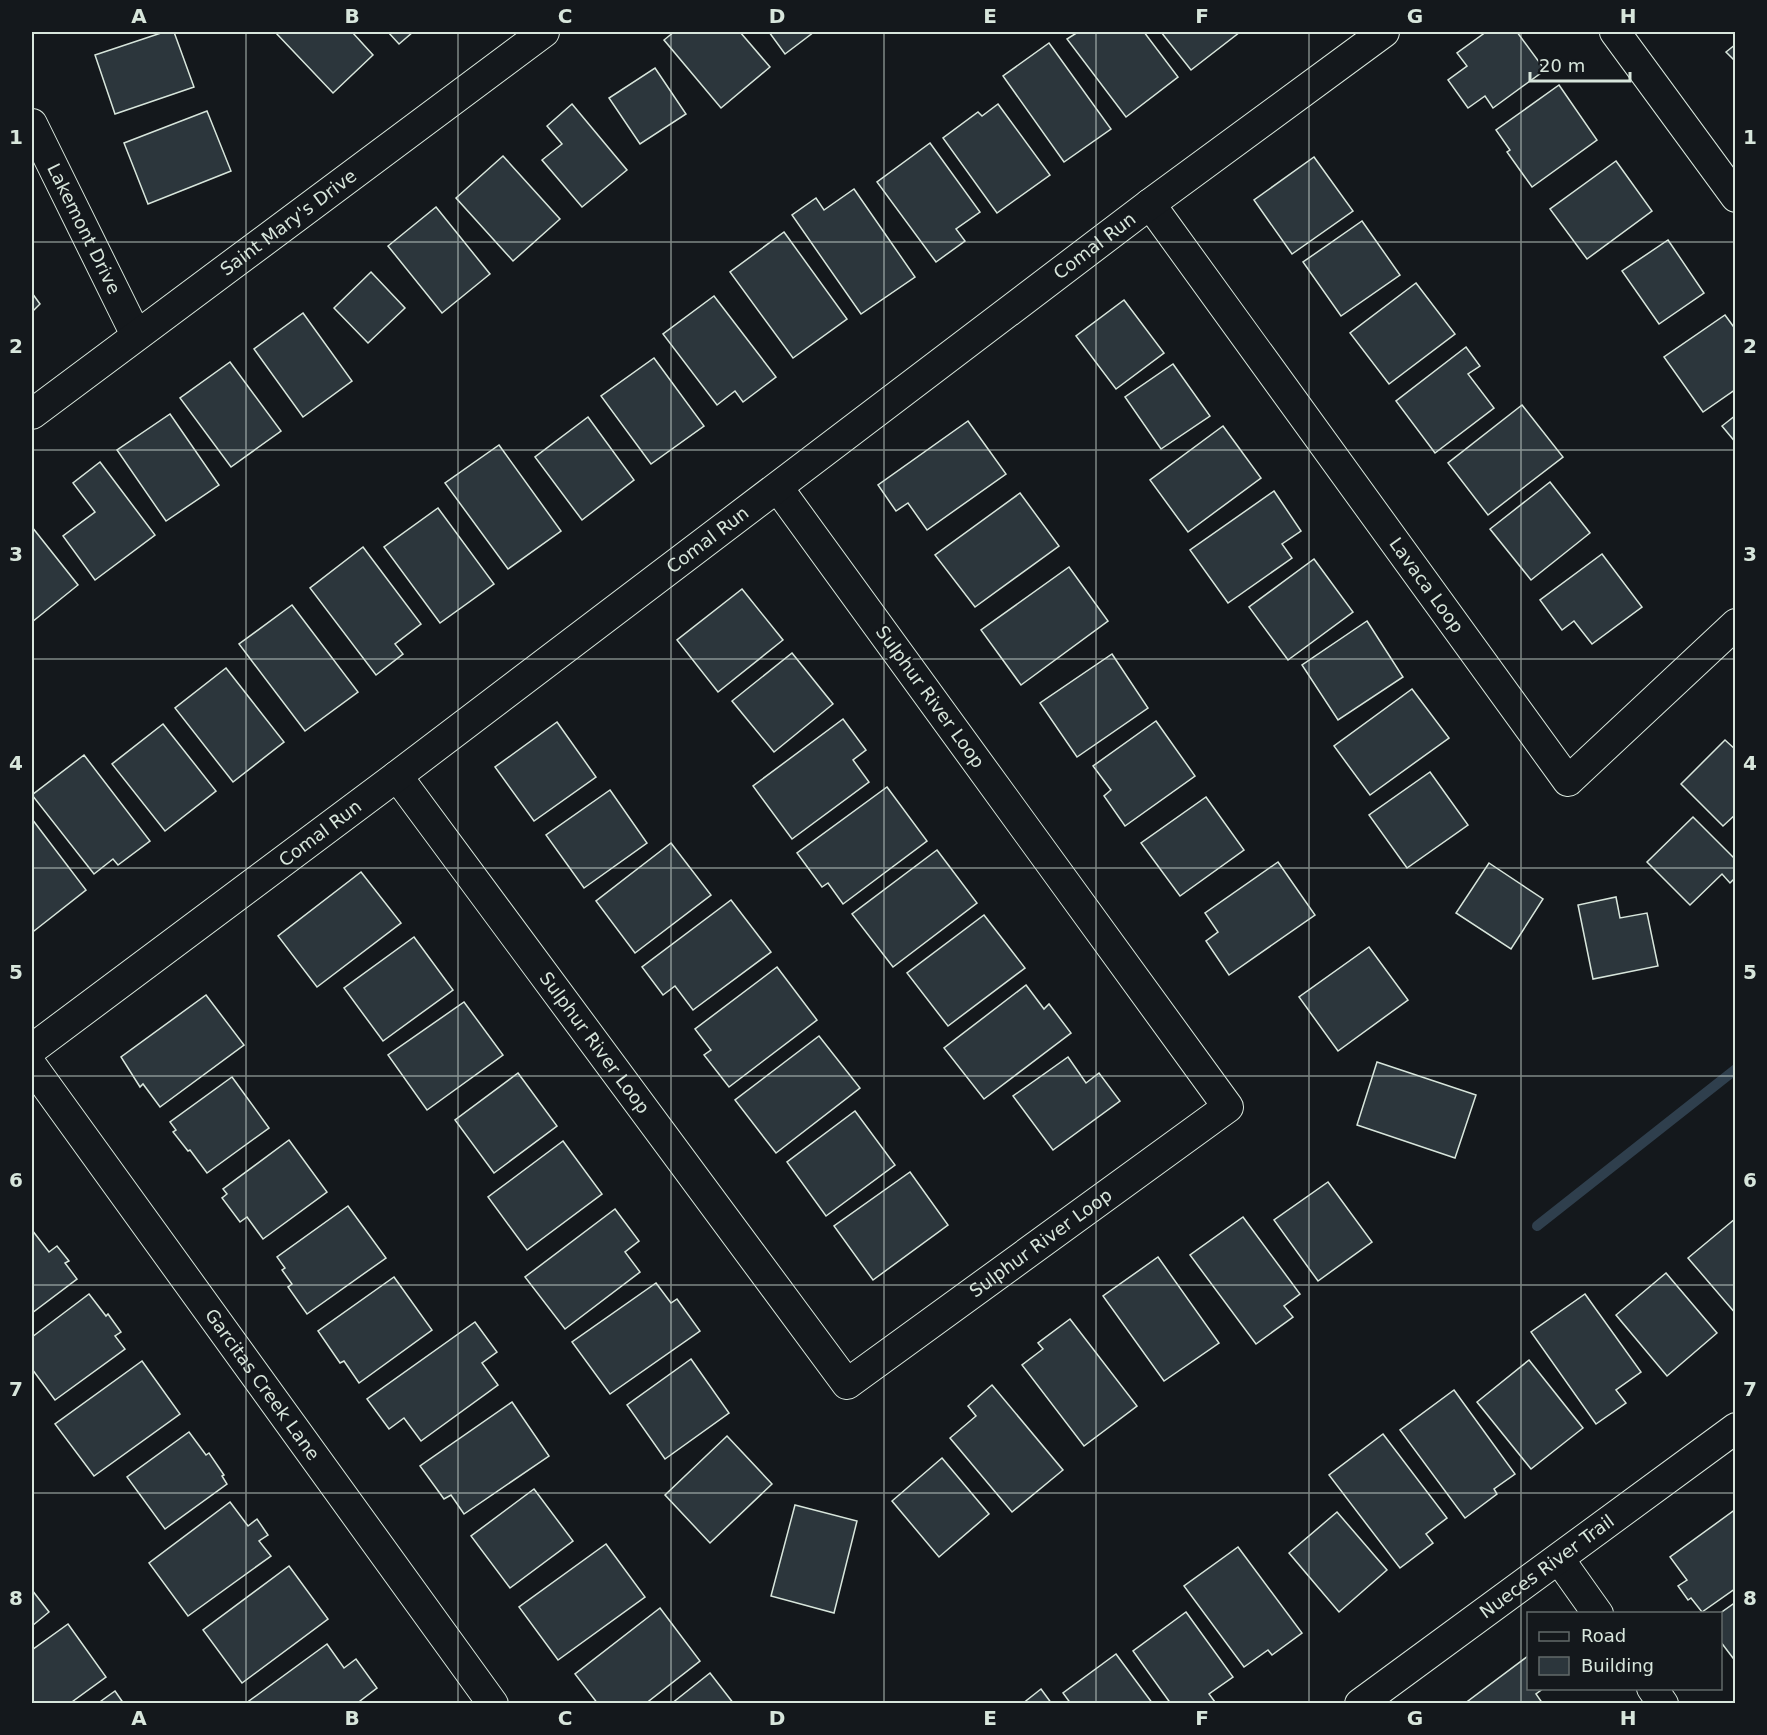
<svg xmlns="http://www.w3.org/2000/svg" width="1767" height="1735" font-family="'DejaVu Sans',sans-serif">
	<rect width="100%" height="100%" fill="#14181c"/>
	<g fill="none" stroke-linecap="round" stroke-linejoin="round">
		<path stroke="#2f3f4d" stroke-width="10" d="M1537,1226L1736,1069"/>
	</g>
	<g fill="#2c363c" stroke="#d8e6dc" stroke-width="1.5">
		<path d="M164,32H174L194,87L115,114L95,55Z"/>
		<path d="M275,32H352L373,55L333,93Z"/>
		<path d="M388,32H413L399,44Z"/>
		<path d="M674,32H740L770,67L721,108L664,40Z"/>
		<path d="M769,32H814L785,54Z"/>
		<path d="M1078,32H1144L1178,77L1126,117L1067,39Z"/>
		<path d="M1161,32H1240L1191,70Z"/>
		<path d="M1486,32H1517L1545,70L1493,108L1485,96L1468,108L1448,80L1467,66L1457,53Z"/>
		<path d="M1049,43L1111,129L1064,162L1003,76Z"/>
		<path d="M1736,44V62L1726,52Z"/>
		<path d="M655,68L686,114L640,144L609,98Z"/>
		<path d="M1559,85L1597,140L1532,187L1507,152L1510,150L1496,130Z"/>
		<path d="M572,104L627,170L582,207L542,160L562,144L547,126Z"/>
		<path d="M998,104L1050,175L997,213L943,138L978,112L982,116Z"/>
		<path d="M207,111L231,171L148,204L124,143Z"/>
		<path d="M930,143L980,212L956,229L965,241L936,262L877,182Z"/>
		<path d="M503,156L560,219L513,261L456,198Z"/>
		<path d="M1314,157L1353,211L1292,254L1254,200Z"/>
		<path d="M1616,161L1652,211L1587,259L1550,209Z"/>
		<path d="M854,189L915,277L861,314L792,215L816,198L824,210Z"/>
		<path d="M436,207L490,274L442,313L388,246Z"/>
		<path d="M1362,221L1400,275L1341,316L1303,262Z"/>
		<path d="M784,232L847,319L793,358L730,272Z"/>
		<path d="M1668,240L1704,293L1659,324L1622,271Z"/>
		<path d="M371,272L405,308L368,343L334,308Z"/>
		<path d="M1416,283L1455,334L1389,384L1350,333Z"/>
		<path d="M32,293L40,304L32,312Z"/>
		<path d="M714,296L776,377L743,402L735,391L717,405L663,334Z"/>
		<path d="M1124,300L1164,353L1116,389L1076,336Z"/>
		<path d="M303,313L352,381L303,417L254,349Z"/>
		<path d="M1725,315L1736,330V389L1703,412L1664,357Z"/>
		<path d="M1466,347L1480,366L1468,374L1494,408L1435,453L1396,401Z"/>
		<path d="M654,358L704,426L651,464L601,396Z"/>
		<path d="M230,362L281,431L231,467L180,398Z"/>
		<path d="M1173,364L1210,416L1161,449L1125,397Z"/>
		<path d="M1522,405L1563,457L1488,515L1448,463Z"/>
		<path d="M170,414L219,485L166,521L117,450Z"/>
		<path d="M1736,415V443L1722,426Z"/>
		<path d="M588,417L634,480L582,520L535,457Z"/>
		<path d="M968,421L1006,474L927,530L908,503L896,511L878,485Z"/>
		<path d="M1223,426L1261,478L1188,532L1150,480Z"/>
		<path d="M499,445L561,531L508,569L445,483Z"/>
		<path d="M100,462L155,535L95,580L63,536L95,512L73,483Z"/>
		<path d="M1550,482L1590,533L1531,580L1490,529Z"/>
		<path d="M1274,491L1301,531L1282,544L1292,558L1228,603L1190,550Z"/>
		<path d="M1020,493L1059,546L975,607L935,555Z"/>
		<path d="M438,508L494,584L440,623L384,547Z"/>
		<path d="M32,527L78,585L32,622Z"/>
		<path d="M363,547L421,624L395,644L403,654L376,675L310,588Z"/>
		<path d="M1602,554L1642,607L1592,644L1574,621L1562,630L1540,600Z"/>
		<path d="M1314,559L1353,612L1288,660L1249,607Z"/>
		<path d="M1069,567L1108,621L1021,685L981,630Z"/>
		<path d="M742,589L783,640L718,692L677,640Z"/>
		<path d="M292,605L358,692L305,731L239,644Z"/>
		<path d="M1367,621L1403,677L1338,720L1302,665Z"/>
		<path d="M792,653L833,704L774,752L732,701Z"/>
		<path d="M1112,654L1148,708L1077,757L1040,703Z"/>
		<path d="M226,668L284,742L233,782L175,708Z"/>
		<path d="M1412,689L1449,738L1370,795L1334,746Z"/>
		<path d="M843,719L866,750L853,760L869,782L792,839L753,786Z"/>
		<path d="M1156,721L1195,776L1125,826L1104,796L1111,790L1093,766Z"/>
		<path d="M557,722L596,777L534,821L495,767Z"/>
		<path d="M163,724L216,791L165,831L112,764Z"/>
		<path d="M1725,740L1736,750V814L1723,826L1681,784Z"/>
		<path d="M84,755L150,841L118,865L113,859L94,874L32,795Z"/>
		<path d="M1430,772L1468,825L1407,868L1369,815Z"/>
		<path d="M887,787L927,841L843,904L828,883L822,887L797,853Z"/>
		<path d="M610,790L647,843L584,888L546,835Z"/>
		<path d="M1206,797L1244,850L1180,896L1141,843Z"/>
		<path d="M1693,817L1736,860V877L1730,883L1722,874L1690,905L1647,862Z"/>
		<path d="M32,819L86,890L34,931L32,928Z"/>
		<path d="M671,843L711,895L635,953L596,901Z"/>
		<path d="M937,850L977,903L893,967L852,914Z"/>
		<path d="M1278,862L1315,915L1229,975L1206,941L1218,932L1205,913Z"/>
		<path d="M1489,863L1543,899L1511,949L1456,913Z"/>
		<path d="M361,872L401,923L317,987L278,936Z"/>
		<path d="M1616,897L1620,918L1647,913L1658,966L1593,979L1578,905Z"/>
		<path d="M731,900L771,952L693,1010L675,986L663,995L642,967Z"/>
		<path d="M984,915L1025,968L948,1026L907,973Z"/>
		<path d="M414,937L453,990L383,1041L344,988Z"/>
		<path d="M1369,947L1408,1000L1338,1051L1299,997Z"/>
		<path d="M777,967L817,1020L729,1087L704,1055L711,1050L695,1029Z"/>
		<path d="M1026,985L1044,1009L1049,1004L1071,1033L984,1099L944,1048Z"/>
		<path d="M206,995L244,1045L160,1107L143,1084L140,1087L121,1057Z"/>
		<path d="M464,1002L503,1055L427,1110L388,1055Z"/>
		<path d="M819,1036L860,1088L776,1153L735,1100Z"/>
		<path d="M1068,1057L1086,1083L1099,1073L1120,1101L1053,1150L1013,1096Z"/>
		<path d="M1377,1062L1476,1095L1455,1158L1357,1125Z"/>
		<path d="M518,1073L557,1126L494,1173L455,1120Z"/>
		<path d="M232,1077L269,1128L207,1173L190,1150L188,1151L173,1132L176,1130L170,1122Z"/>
		<path d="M855,1111L895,1165L826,1216L787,1162Z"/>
		<path d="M289,1140L327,1192L263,1239L247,1217L240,1222L222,1198L227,1194L223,1189Z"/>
		<path d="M563,1141L602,1194L527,1250L488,1197Z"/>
		<path d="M910,1172L948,1225L873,1280L834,1226Z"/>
		<path d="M1328,1182L1372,1242L1318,1281L1274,1220Z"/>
		<path d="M348,1206L386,1258L307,1314L288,1287L292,1284L282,1270L285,1268L277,1257Z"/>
		<path d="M615,1209L639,1241L625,1252L640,1272L565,1329L525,1277Z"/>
		<path d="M1243,1217L1300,1294L1284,1306L1293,1317L1256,1344L1190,1255Z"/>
		<path d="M1736,1218V1314L1688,1258Z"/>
		<path d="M32,1230L49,1252L57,1246L69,1261L65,1263L77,1279L32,1313Z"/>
		<path d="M1158,1257L1219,1343L1164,1381L1103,1296Z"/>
		<path d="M1666,1273L1717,1333L1667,1376L1616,1315Z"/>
		<path d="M394,1277L432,1330L359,1383L344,1361L340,1363L318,1331Z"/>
		<path d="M656,1283L671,1303L677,1299L700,1331L610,1394L572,1342Z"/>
		<path d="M89,1294L106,1316L108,1314L121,1332L115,1336L125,1349L55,1400L32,1369V1337Z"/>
		<path d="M1585,1294L1641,1372L1616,1390L1626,1403L1596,1424L1531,1332Z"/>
		<path d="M1070,1319L1137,1406L1084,1446L1022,1365L1043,1349L1038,1343Z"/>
		<path d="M475,1322L497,1352L482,1363L498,1385L421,1441L404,1418L389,1429L367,1399Z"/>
		<path d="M691,1359L729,1413L665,1459L627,1405Z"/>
		<path d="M1529,1360L1583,1428L1531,1469L1477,1402Z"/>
		<path d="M142,1361L180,1414L94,1476L55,1424Z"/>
		<path d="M992,1385L1063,1470L1012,1512L950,1438L976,1416L968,1406Z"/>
		<path d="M1454,1390L1515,1474L1494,1489L1497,1494L1465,1518L1400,1430Z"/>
		<path d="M512,1402L549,1456L464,1514L451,1495L444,1499L420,1466Z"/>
		<path d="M189,1432L206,1455L209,1453L224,1475L222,1476L227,1484L165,1529L127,1477Z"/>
		<path d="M1383,1434L1447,1518L1426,1534L1433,1543L1400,1568L1329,1475Z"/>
		<path d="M727,1436L772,1484L710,1543L665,1495Z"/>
		<path d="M942,1458L989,1514L939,1557L892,1501Z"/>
		<path d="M534,1489L573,1541L510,1588L471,1536Z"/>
		<path d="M230,1502L248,1526L257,1519L268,1535L259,1541L271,1556L188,1616L149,1563Z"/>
		<path d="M795,1505L857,1521L834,1613L771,1596Z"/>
		<path d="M1736,1509V1588L1702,1612L1691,1598L1688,1600L1678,1586L1687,1580L1670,1557Z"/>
		<path d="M1337,1512L1387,1570L1339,1612L1289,1553Z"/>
		<path d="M606,1544L645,1597L558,1660L519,1607Z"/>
		<path d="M1238,1547L1302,1633L1272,1655L1268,1650L1244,1667L1184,1586Z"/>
		<path d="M289,1566L328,1619L242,1683L203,1630Z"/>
		<path d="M32,1590L49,1612L32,1626Z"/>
		<path d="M1736,1602V1662L1720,1641V1614H1719Z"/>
		<path d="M660,1608L700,1661L645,1704H598L575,1674Z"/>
		<path d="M1186,1612L1233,1677L1209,1694L1215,1702L1213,1704H1171L1133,1651Z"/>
		<path d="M68,1624L106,1677L69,1704H32V1650Z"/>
		<path d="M327,1644L344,1668L356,1659L377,1688L356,1704H251L249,1701Z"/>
		<path d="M1116,1654L1153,1704H1071L1063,1693Z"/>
		<path d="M1528,1656V1688H1544L1536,1694L1543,1704H1464Z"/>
		<path d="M710,1673L734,1704H671Z"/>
		<path d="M1041,1689L1052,1704H1022Z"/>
		<path d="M115,1691L124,1704H97Z"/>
	</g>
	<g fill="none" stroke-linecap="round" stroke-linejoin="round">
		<g stroke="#d8e6dc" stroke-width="32">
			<g id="minor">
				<path d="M1615,32L1736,197"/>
				<path id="s1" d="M32,124L136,335"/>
				<path id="s2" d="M1150,204L1568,781L1736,624"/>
				<path id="s3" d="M32,414L544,32"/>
				<path id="s4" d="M397,776L847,1384L1228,1107L778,488"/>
				<path id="s5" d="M32,1049L397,776L1150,204L1384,32"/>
				<path id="s6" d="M32,1066L493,1704"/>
				<path d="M1559,1559L1598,1614"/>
				<path d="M1652,1688L1663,1704"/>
				<path id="s7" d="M1360,1704L1736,1428"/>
			</g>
		</g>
		<use href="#minor" stroke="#14181c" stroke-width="30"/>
	</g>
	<path fill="none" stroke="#d8e6dc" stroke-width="1.5" stroke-opacity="0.55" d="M246,32V1704M458,32V1704M671,32V1704M884,32V1704M1096,32V1704M1309,32V1704M1521,32V1704M32,242H1736M32,450H1736M32,659H1736M32,868H1736M32,1076H1736M32,1285H1736M32,1493H1736"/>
	<g text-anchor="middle" stroke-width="4.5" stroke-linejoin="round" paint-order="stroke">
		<g font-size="18" fill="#d8e6dc" stroke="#14181c">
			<text dy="6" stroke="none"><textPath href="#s3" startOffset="320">Saint Mary's Drive</textPath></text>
			<text dy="6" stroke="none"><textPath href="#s1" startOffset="117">Lakemont Drive</textPath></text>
			<text dy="6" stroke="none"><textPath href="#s5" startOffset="1332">Comal Run</textPath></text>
			<text dy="6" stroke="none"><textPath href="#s5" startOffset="846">Comal Run</textPath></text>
			<text dy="6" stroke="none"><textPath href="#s2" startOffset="471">Lavaca Loop</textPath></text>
			<text transform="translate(930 697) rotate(54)" y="6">Sulphur River Loop</text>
			<text dy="6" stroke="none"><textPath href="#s5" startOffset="360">Comal Run</textPath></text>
			<text dy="6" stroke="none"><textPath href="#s4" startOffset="332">Sulphur River Loop</textPath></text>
			<text dy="6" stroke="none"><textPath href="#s4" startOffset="996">Sulphur River Loop</textPath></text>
			<text dy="6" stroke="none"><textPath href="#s6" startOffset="393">Garcitas Creek Lane</textPath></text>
			<text dy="6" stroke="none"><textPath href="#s7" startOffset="232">Nueces River Trail</textPath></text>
		</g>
	</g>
	<rect width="1767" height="1735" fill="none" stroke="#14181c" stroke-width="66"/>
	<rect x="1527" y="1612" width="195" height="78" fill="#14181c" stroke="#626a69" stroke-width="1.5"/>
	<rect x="1539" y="1632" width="30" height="9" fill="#14181c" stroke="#626a69" stroke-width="1.5"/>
	<text x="1581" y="1642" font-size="18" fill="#d8e6dc">Road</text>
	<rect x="1539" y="1657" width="30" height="18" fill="#2c363c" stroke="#626a69" stroke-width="1.5"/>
	<text x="1581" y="1672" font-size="18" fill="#d8e6dc">Building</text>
	<path d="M1530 72v9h100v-9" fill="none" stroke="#d8e6dc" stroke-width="3"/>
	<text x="1539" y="72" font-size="18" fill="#d8e6dc" stroke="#14181c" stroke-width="4.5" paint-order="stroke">20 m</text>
	<rect x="33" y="33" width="1701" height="1669" fill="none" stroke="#d8e6dc" stroke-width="2"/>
	<g font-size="20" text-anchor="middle" font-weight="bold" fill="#d8e6dc">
		<text x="139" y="23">A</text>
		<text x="352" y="23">B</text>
		<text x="565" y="23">C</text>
		<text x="777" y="23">D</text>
		<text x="990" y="23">E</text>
		<text x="1202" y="23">F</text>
		<text x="1415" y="23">G</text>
		<text x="1628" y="23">H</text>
		<text x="16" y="144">1</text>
		<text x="1750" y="144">1</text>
		<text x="16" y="353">2</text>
		<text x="1750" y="353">2</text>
		<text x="16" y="561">3</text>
		<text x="1750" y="561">3</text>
		<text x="16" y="770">4</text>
		<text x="1750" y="770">4</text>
		<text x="16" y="979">5</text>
		<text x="1750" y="979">5</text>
		<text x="16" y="1187">6</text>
		<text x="1750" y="1187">6</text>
		<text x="16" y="1396">7</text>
		<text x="1750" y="1396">7</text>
		<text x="16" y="1605">8</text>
		<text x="1750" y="1605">8</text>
		<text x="139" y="1725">A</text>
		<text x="352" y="1725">B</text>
		<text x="565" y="1725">C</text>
		<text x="777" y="1725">D</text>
		<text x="990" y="1725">E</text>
		<text x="1202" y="1725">F</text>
		<text x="1415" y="1725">G</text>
		<text x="1628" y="1725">H</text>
	</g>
</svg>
